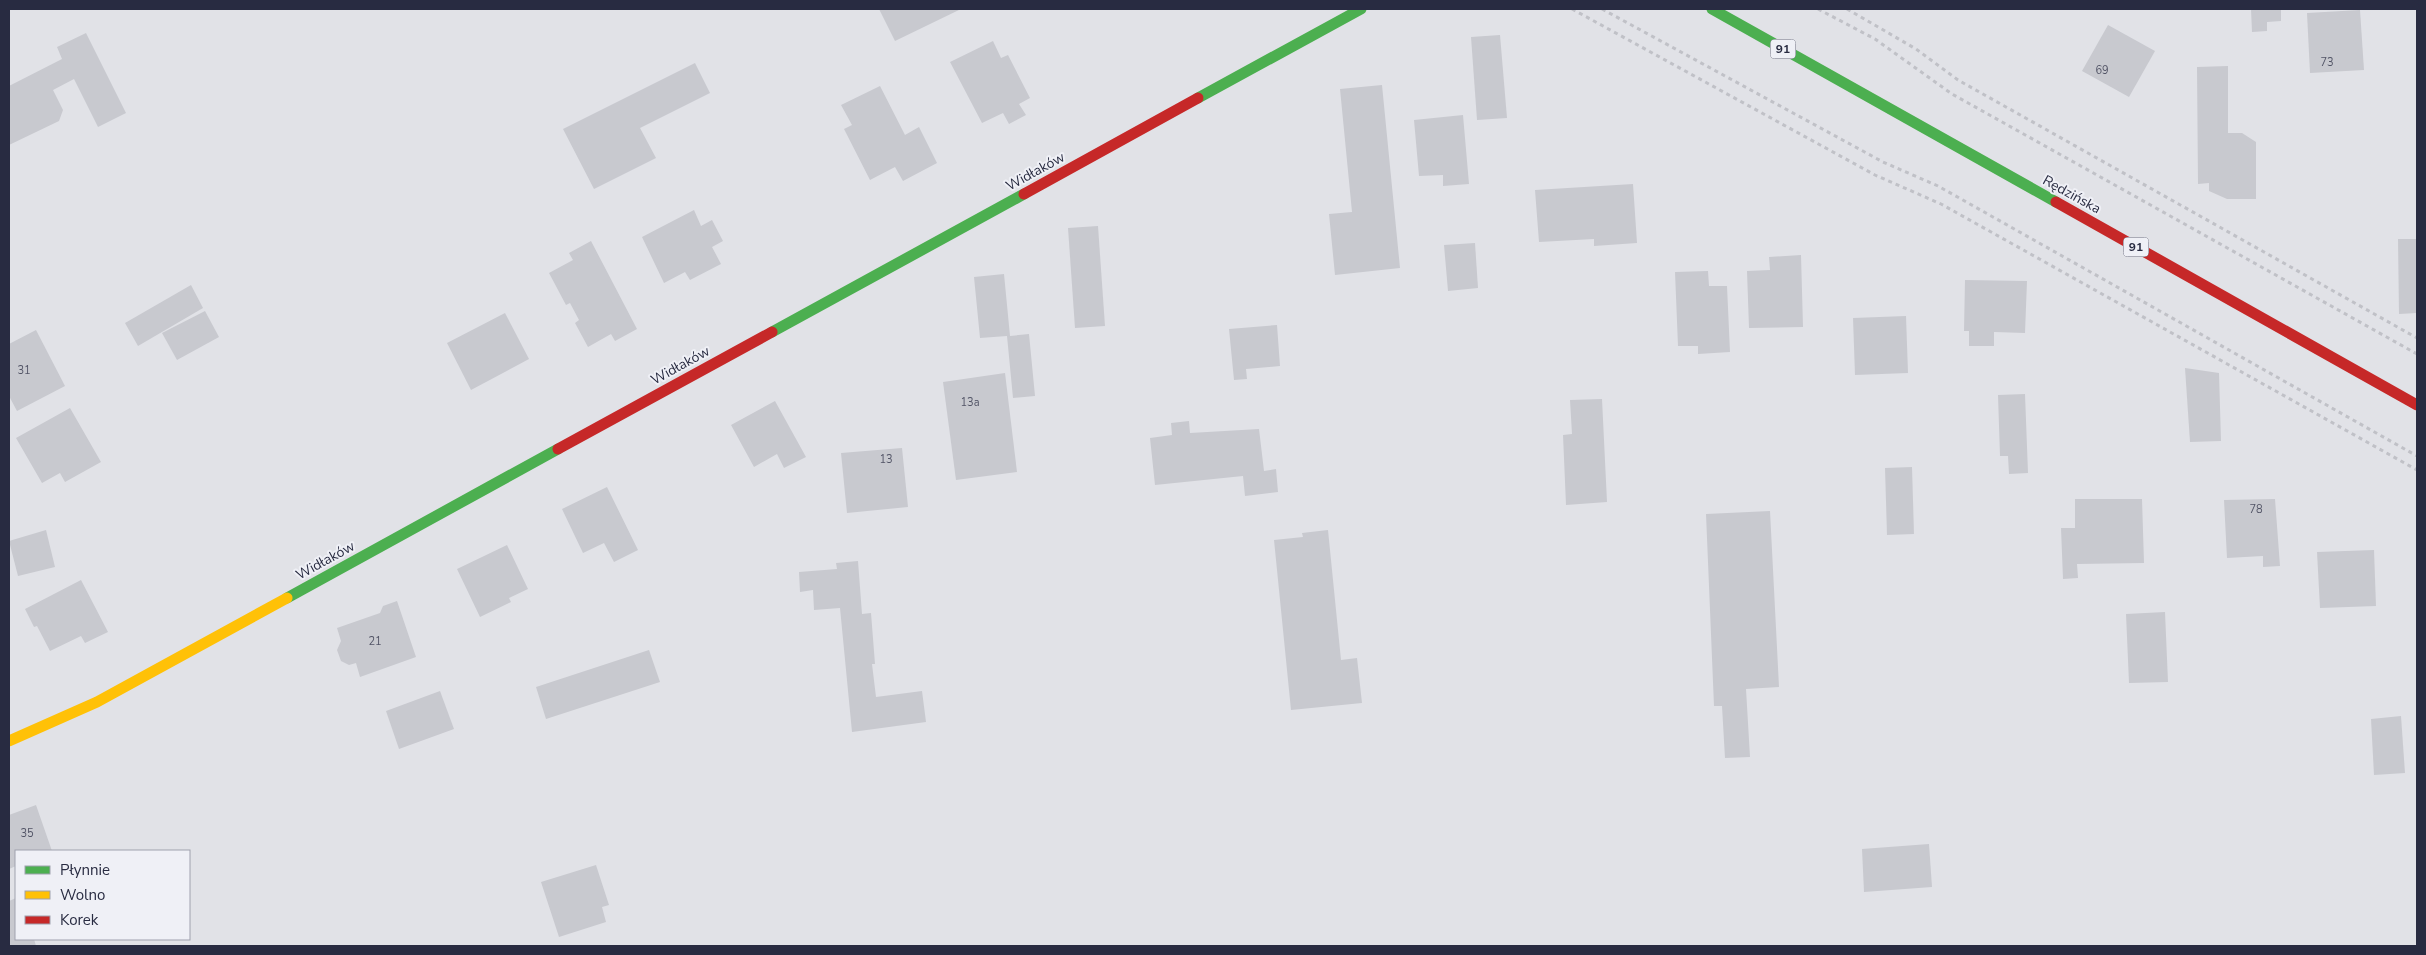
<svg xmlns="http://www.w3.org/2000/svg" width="2426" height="955" font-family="'Nunito Sans',sans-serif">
	<rect width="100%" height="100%" fill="#e1e2e7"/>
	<g fill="#c8c9cf">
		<path d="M879,9H961L895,41Z"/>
		<path d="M2251,9H2281V21L2267,22V31L2252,32Z"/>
		<path d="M2360,10L2364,70L2310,73L2307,13Z"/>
		<path d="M2108,25L2155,51L2129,97L2082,71Z"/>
		<path d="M86,33L126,113L98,127L74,79L53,90L63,110L59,121L9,145V86L62,59L57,47Z"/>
		<path d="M1500,35L1507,118L1477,120L1471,37Z"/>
		<path d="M993,41L1001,58L1008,55L1030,98L1019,104L1026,115L1009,124L1003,113L982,123L950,62Z"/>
		<path d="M695,63L710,93L640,128L656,158L594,189L563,129Z"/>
		<path d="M2228,66V133H2242L2256,142V199H2227L2209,191V183L2198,184L2197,67Z"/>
		<path d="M1382,85L1400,268L1335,275L1329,214L1352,212L1340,89Z"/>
		<path d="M880,86L905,135L919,127L937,163L903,181L895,167L870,180L844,129L852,125L841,105Z"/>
		<path d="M1463,115L1469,184L1443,186V175L1419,176L1414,120Z"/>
		<path d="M1633,184L1637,243L1594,246V239L1539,242L1535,190Z"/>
		<path d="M694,210L701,226L712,220L723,241L712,247L721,264L690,280L685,272L664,283L642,237Z"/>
		<path d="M1098,226L1105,326L1075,328L1068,228Z"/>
		<path d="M2398,239H2417V313L2399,314Z"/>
		<path d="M591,241L637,329L615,341L611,334L588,347L575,323L579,320L570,303L566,305L549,273L573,260L569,253Z"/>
		<path d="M1475,243L1478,288L1448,291L1444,245Z"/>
		<path d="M1801,255L1803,327L1749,328L1747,271L1770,270L1769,257Z"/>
		<path d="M1708,271L1709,286H1727L1730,352L1698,354V346H1678L1675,272Z"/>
		<path d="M1004,274L1010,336L1029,334L1035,396L1013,398L1007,336L980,338L974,277Z"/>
		<path d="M1965,280L2027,281L2025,333L1994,332V346H1969V331H1964Z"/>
		<path d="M191,285L203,308L138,346L125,323Z"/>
		<path d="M205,311L219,337L177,360L162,333Z"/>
		<path d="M505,313L529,359L471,390L447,343Z"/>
		<path d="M1906,316L1908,373L1855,375L1853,318Z"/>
		<path d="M1277,325L1280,366L1246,369L1247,379L1234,380L1229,329Z"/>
		<path d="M36,330L65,386L17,411L9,396V344Z"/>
		<path d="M2185,368L2219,373L2221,441L2190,442Z"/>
		<path d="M1005,373L1017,472L956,480L943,382Z"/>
		<path d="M2025,394L2028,473L2009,474L2008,456H2000L1998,395Z"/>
		<path d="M1602,399L1607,502L1566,505L1563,435L1572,434L1570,400Z"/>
		<path d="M775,401L806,457L784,468L777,454L754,467L731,425Z"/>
		<path d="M70,408L101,462L65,482L60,473L42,483L16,438Z"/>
		<path d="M1189,421L1190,433L1259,429L1264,471L1276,469L1278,492L1245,496L1243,476L1155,485L1150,438L1172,435L1171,423Z"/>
		<path d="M902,448L908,507L847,513L841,453Z"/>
		<path d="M1912,467L1914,534L1887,535L1885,468Z"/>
		<path d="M607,487L638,550L614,562L604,543L583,553L562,509Z"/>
		<path d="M2075,499H2142L2144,563L2077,564L2078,578L2063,579L2061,528H2075Z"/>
		<path d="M2275,499L2280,566L2263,567V556L2227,558L2224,500Z"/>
		<path d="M1770,511L1779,687L1746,689L1750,757L1725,758L1722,706H1714L1706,514Z"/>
		<path d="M46,530L55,567L18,576L9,541Z"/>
		<path d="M1328,530L1341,660L1357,658L1362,703L1291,710L1274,540L1303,537L1302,533Z"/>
		<path d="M507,545L528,589L509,598L511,602L480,617L457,569Z"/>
		<path d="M2374,550L2376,606L2320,608L2317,552Z"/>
		<path d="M858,561L862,614L871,613L875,664H872L876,697L922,691L926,722L852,732L840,608L814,610L813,590L800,592L799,572L837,569L836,563Z"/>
		<path d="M81,580L108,632L85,643L81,636L50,651L37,626L34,627L25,609Z"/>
		<path d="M397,601L416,657L360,677L356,663L349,665L341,661L337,650L341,641L337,628L380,613L383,606Z"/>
		<path d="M2165,612L2168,682L2129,683L2126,614Z"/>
		<path d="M649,650L660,682L546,719L536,687Z"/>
		<path d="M440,691L454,729L399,749L386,711Z"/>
		<path d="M2401,716L2405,773L2374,775L2371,719Z"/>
		<path d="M36,805L52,851H16V866L9,869V815Z"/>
		<path d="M1929,844L1932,887L1864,892L1862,849Z"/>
		<path d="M596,865L609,905L602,907L606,922L559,937L541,882Z"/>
		<path d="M16,898V939H34L36,946H9V901Z"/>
	</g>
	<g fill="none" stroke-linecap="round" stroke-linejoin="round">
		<g stroke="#c0c1c7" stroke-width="3" stroke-dasharray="4 4" stroke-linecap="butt">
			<path d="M1572,9L1875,175L1941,204L2417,470"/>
			<path d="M1602,9L1883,162L1938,186L2417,456"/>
			<path d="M1818,9L1875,39L1952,94L2417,354"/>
			<path d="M1847,9L1916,49L1958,80L2417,338"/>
		</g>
		<g stroke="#4caf50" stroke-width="11">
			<path d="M1712,9L2056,202"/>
			<path d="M1198,98L1361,9"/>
			<path d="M772,332L1024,194"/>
			<path d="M287,598L558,449"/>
		</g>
		<path stroke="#ffc107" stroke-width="11" d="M9,741L97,702L287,598"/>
		<g stroke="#c62828" stroke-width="11">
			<path d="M1024,194L1198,98"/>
			<path d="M2056,202L2417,405"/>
			<path d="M558,449L772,332"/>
		</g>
	</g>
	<g text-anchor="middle" stroke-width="4" stroke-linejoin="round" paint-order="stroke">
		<g font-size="11" fill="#525466">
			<text x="2327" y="66">73</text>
			<text x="2102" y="74">69</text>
			<text x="24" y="374">31</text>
			<text x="970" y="406">13a</text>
			<text x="886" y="463">13</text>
			<text x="2256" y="513">78</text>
			<text x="375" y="645">21</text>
			<text x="27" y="837">35</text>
		</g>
		<g fill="#eff0f6" stroke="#646677" stroke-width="1">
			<rect x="1770.5" y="39.5" width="25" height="19" rx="4"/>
			<rect x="2123.5" y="237.5" width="25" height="19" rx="4"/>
		</g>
		<g font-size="12" font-weight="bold" fill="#282b41">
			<text x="1783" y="53">91</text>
			<text x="2136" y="251">91</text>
		</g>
		<g font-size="14" fill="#282b41" stroke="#eff0f6">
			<text transform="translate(1035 171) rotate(-29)" y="5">Widłaków</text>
			<text transform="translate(2072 194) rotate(29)" y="5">Rędzińska</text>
			<text transform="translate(680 365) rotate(-29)" y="5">Widłaków</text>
			<text transform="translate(325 560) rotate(-29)" y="5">Widłaków</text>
		</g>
	</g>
	<rect width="2426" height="955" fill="none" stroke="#282b41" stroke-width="20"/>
	<rect x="15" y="850" width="175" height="90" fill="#eff0f6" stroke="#9fa1ae"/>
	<rect x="25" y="866" width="25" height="8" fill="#4caf50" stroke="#9fa1ae"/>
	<text x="60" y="875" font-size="15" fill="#282b41">Płynnie</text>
	<rect x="25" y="891" width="25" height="8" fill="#ffc107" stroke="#9fa1ae"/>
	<text x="60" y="900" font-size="15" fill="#282b41">Wolno</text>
	<rect x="25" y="916" width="25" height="8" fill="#c62828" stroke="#9fa1ae"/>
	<text x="60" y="925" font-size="15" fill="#282b41">Korek</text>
</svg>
